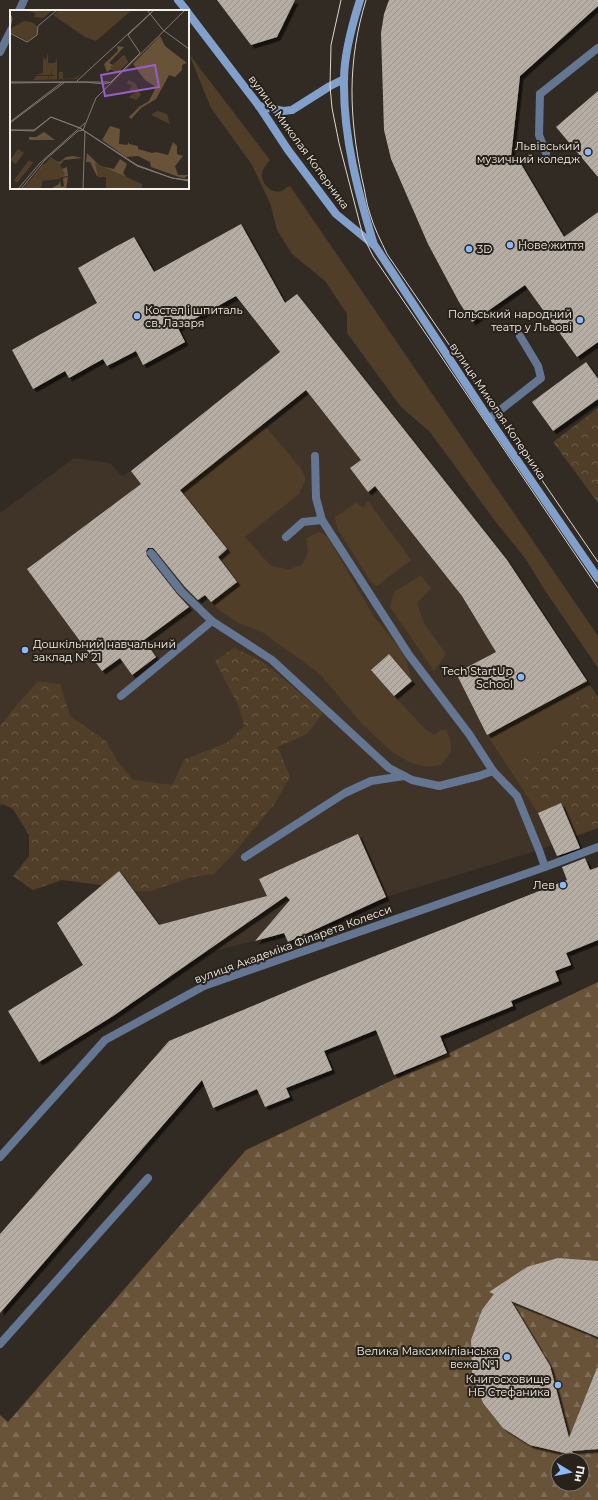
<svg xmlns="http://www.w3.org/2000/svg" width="598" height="1500" font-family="Montserrat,sans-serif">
	<defs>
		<pattern id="forest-firs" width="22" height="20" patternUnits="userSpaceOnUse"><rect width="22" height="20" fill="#685339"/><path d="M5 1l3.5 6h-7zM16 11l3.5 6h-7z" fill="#7e6c56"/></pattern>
		<pattern id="park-crowns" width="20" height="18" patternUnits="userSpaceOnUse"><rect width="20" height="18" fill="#503e28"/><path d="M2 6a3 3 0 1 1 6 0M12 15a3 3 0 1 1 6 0" fill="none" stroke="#6a5a47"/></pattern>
		<pattern id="building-hatch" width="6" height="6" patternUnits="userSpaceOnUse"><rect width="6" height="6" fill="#b6aea4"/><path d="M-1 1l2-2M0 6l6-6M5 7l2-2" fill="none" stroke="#9b948c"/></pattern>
		<filter id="shadow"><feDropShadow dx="3.5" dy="3.5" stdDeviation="0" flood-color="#0009"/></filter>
	</defs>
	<rect width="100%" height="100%" fill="#322b24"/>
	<path fill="#3f3427" d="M319,321L507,560L598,697V828L539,850L386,897L288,942L284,933L184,959L47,775L0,806V513L74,458L110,463L122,476L131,471Z"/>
	<g fill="#503e28">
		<path d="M189,54L270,160C266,165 263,168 262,174C261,184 272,194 281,191C284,190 287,187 290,186L598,636V668L546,592L525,558L495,521L430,432L401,407L347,333V314L325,281L292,254L277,230L270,203L252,165L211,108Z"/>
		<path d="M263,424L300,467L306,479L299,494L245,537L271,566L289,569L302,565L308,552L306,538L319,532L328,537L374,617L400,648L407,662L412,681L389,654L371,670L425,729L434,735L441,730H446L450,738L451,752L441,765L426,767L409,762L391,751L362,724L320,674L262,632L238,623L222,612L211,602L237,582L218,557L227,549L180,490Z"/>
		<path d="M368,501L411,560L377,586L371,582L337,528L335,517L357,502L363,508Z"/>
		<path d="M421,575L431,588L417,603L424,623L446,654L434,671L390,607L394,592Z"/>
		<path d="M587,681L598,697V828L575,836L561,803L538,813L487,735Z"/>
	</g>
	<path fill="url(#forest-firs)" fill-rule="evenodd" d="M598,982V1500H0V1415L8,1422L246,1150ZM558,1460H582V1484H558Z"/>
	<g fill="url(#park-crowns)">
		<path d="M598,408V503L553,442Z"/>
		<path d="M234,648L260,660L278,674L323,713L307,734L278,747L290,777L275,803L234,853L214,874L192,877L151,891L120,892L101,885L62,880L33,890L13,876L29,856V835L13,809L0,803V726L11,712L38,681L60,684L70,716L106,741L117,761L133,780L172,785L184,760L228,742L244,726L239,707L215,661Z"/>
		<path d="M590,693L598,704V823L594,825L578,824L564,809L561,799L553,802L543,803L526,780L518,766L526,756L541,751L552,742L559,734L564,714L572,702L580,694Z"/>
	</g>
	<g fill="url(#building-hatch)" filter="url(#shadow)">
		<path d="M217,0H295L277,37L251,45Z"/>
		<path d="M389,0H598V6L520,76L510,166L518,159L564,237L598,212V342L577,357L525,285L472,322L459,302L428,244L391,159L384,130L381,33L384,14Z"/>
		<path d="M598,91V177L556,127Z"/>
		<path d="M241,224L285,303L297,294L507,560L587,681L487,735L456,673L496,652L462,596L375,486L368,492L350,468L361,460L306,390L180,490L227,549L218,557L237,582L211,602L205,595L198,600L185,587L155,550L153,548H148L146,551L147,556L177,594L189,607L144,640L156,657L132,675L120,658L102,671L27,569L141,484L131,471L280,352L236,296L178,328L185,342L143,365L136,351L107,366L103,359L69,378L65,371L33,389L12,350L97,303L78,268L115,247L134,237L154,272Z"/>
		<path d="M586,362L598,379V399L553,431L532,402Z"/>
		<path d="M389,654L412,681L394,696L371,670Z"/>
		<path d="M561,803L580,848L557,856L538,813Z"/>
		<path d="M358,834L386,897L288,942L284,933L255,941L290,900L286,896L113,1016L39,1062L8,1011L83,965L57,923L119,871L159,925L267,896L259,879Z"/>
		<path d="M585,858L590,870L598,867V940L566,953L571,965L555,971L559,981L511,1001L513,1006L440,1036L447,1053L394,1075L376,1030L324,1051L332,1070L286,1088L290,1097L265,1107L257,1089L213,1108L202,1080L0,1313V1234L169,1041L307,983L567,880L562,867Z"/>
		<path d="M558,1258L598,1261V1337L511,1301L550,1366L569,1438L597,1368L598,1369V1449L572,1451L573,1455L530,1445L503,1428L483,1403L472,1372L471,1340L482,1310L494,1294L489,1292L527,1267Z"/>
	</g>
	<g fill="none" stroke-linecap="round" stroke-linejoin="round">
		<g stroke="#647692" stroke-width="8">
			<path d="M19,11L24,0"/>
			<path d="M0,52L11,30"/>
			<path d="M540,94L539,135L546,153"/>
			<path d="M489,419L541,378L538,366L520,336"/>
			<path d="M315,456L316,498L322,520L409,655L469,734L493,771"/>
			<path d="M286,537L303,522L322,520"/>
			<path d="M151,553L181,591L212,621L272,660L389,768L412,780L439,786L479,776L493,771L517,796L539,850L545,867"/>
			<path d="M121,696L212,621"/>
			<path d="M245,857L345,793L371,781L404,776"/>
		</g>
		<g stroke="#647692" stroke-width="8">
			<path d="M540,94L598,48"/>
			<path d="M0,1157L105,1040L204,986L545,867L598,847"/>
			<path d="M0,1344L148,1178"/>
		</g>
		<g stroke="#82a0cc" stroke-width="8">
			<path d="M178,0L187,11"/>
			<path d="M360,0C352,25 344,54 344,80C343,137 358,192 374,245"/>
			<path d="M188,13L259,106L288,150L336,214L375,246L489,419L598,578"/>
			<path d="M259,106L283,111L292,110L330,86L344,79"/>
		</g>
		<g stroke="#dad6d0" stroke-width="1">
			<path d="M341,0L331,45L330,86L332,108L339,143L363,236L373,256L598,588"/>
			<path d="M366,0C347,62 349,116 362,179C365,190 366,203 370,214C374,228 381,241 387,254L598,562"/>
		</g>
	</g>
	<g fill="#8cb9fc" stroke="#28221a" stroke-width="1.5">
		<circle cx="588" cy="152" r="4"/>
		<circle cx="510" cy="245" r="4"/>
		<circle cx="469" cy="249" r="4"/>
		<circle cx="137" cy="316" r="4"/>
		<circle cx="580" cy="320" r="4"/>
		<circle cx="25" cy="650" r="4"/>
		<circle cx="521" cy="677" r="4"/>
		<circle cx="563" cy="885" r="4"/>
		<circle cx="507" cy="1357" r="4"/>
		<circle cx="558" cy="1385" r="4"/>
	</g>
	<g text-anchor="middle" stroke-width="4" stroke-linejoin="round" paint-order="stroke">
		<g font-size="11" fill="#f4f0ea" stroke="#28221a">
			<text transform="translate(299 142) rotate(54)" y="4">вулиця Миколая Коперника</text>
			<text transform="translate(498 411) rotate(56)" y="4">вулиця Миколая Коперника</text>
			<text transform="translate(293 944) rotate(-20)" y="4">вулиця Академіка Філарета Колесси</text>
		</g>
		<g font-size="11" fill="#f4f0ea" stroke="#28221a" text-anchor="end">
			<text x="580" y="150">Львівський<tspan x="580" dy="13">музичний коледж</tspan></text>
			<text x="518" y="249" text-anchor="start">Нове життя</text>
			<text x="477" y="253" text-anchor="start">3D</text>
			<text x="145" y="314" text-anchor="start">Костел і шпиталь<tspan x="145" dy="13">св. Лазаря</tspan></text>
			<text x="572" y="318">Польський народний<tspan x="572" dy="13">театр у Львові</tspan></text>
			<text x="33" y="648" text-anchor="start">Дошкільний навчальний<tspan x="33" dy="13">заклад № 21</tspan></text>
			<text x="513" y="675">Tech StartUp<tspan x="513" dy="13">School</tspan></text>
			<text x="555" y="889">Лев</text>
			<text x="499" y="1355">Велика Максиміліанська<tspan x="499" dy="13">вежа №1</tspan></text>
			<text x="550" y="1383">Книгосховище<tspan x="550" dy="13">НБ Стефаника</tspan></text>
		</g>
	</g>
	<g transform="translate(10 10)">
		<rect width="179" height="179" fill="#322b24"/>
		<path d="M38,43V53H45L47,48V70L53,69H49V62H53V69L65,68L71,64L66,69L23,70L26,66H38L39,69V66H46L42,65V59L41,65H24L33,63V47L36,50ZM8,139L14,143L6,154L0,150Z" fill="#503e28"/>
		<path d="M150,26L155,36L177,53L172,55V60L165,67L159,65L146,89L131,98L121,109L119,107L129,97L139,91L146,77L135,70L123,54ZM107,36L114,37L99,53L103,55L114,45L118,52L107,63L101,59L97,62L94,54L108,41ZM100,116L110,119L109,134L117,135L119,132V134L128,136V139L142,143L146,142L158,145L163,132L167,136V144L173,146L165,156L168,165H179L174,168L169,167L141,157L140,152L128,146L116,147L92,130ZM34,122L45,130H19V127H26ZM77,143L90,156L104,159L110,149L117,154L113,163L119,170L96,179V167L87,166L80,152H76ZM63,146L72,148L54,150L49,156L52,159L57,157L58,166L32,170L31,177L13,179L33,155L42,150L50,152L56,147ZM58,167L56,179L42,178L49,174L50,170L51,177L54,176L53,168Z" fill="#685339"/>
		<path d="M49,0H122L86,31L75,27L43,5ZM14,11L22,12L27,16V24L17,31L0,22V19ZM114,46L118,52L107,63L100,57ZM118,70L125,73L131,85L126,90L118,87L115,90L127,81H119L122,75L117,74ZM147,101L157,104L160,114L141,105ZM41,147L49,153L55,164L50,169L32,171L31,179H13ZM19,150L23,153L7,173L4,170ZM85,153L132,174V178L137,179H96V167H88Z" fill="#503e28"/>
		<path d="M15,0H43L33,8L24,7L25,3Z" fill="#503e28"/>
		<path fill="none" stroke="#807a73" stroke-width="1" d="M137,0L153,20L179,39M0,4L2,8L0,18M0,23L17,32L27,25L28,16L47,0M67,71L144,0M0,72H99M0,73L75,72L94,74L101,72L130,43L118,25L144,0M0,112L51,73M0,113L55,72M0,120H24L41,107L70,118L127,155L162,168L179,170M0,120L24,121L41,107L70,118L127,156L162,168L179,171M73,120L86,88L175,0M8,179L30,153L75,113M11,179L35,150L68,121L74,120M73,179L75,121"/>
		<path fill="#995dca" fill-opacity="0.15" stroke="#995dca" stroke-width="2" d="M145,55L149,77L95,86L91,65Z"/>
		<rect width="179" height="179" fill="none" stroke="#f4f0ea" stroke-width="2"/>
	</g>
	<g transform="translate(570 1472) rotate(100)"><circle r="19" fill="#28221a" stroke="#7a746d"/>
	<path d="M0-3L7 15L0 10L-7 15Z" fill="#8cb9fc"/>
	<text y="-6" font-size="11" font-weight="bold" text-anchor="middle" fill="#f4f0ea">Пн</text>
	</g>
</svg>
